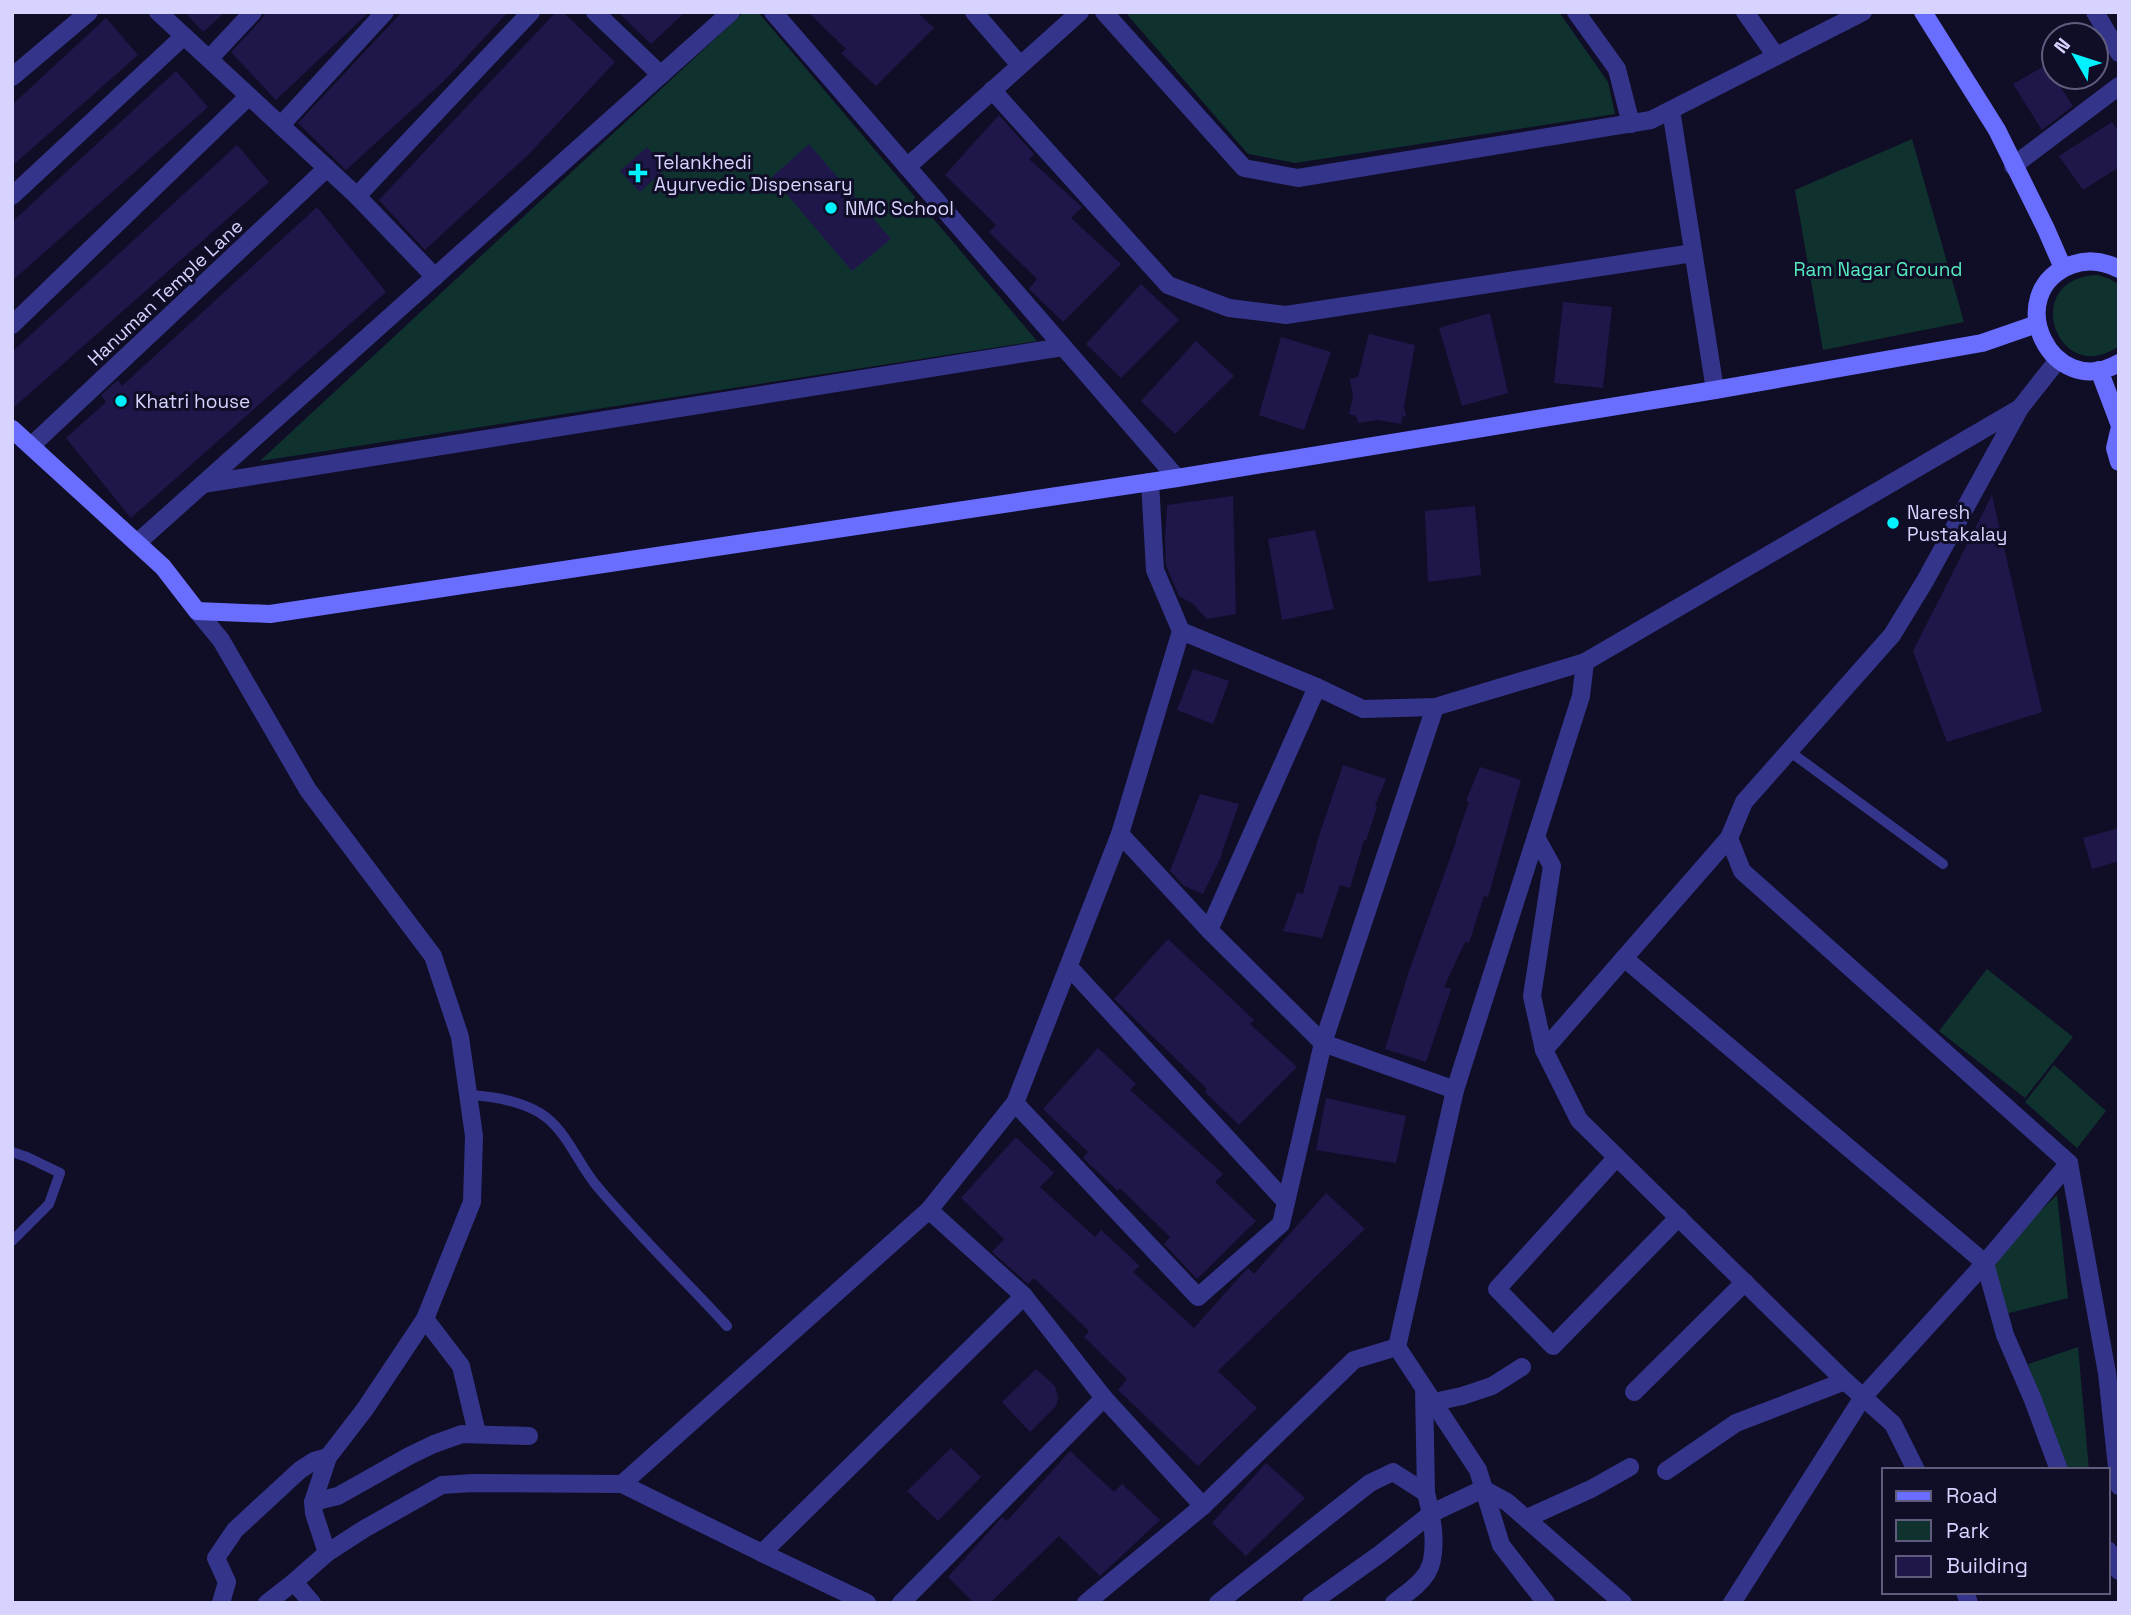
<svg xmlns="http://www.w3.org/2000/svg" width="2131" height="1615" font-family="'Space Grotesk',sans-serif">
	<rect width="100%" height="100%" fill="#100d27"/>
	<g fill="#0f322f">
		<path d="M744,12H758L1037,341L260,461Z"/>
		<path d="M1125,12H1559L1608,82L1615,114L1295,163L1248,154Z"/>
		<path d="M1912,139L1964,322L1823,350L1795,190Z"/>
		<path d="M2098,275L2110,279L2119,285V346C2057,390 2018,277 2098,275Z"/>
		<path d="M1987,969L2073,1037L2025,1098L1939,1031Z"/>
		<path d="M2054,1065L2106,1111L2077,1148L2025,1102Z"/>
		<path d="M2057,1195L2068,1298L2005,1314L1992,1264L2022,1228Z"/>
		<path d="M2078,1347L2089,1470H2066L2028,1364Z"/>
	</g>
	<g fill="#1f174a">
		<path d="M185,12H225L203,32Z"/>
		<path d="M266,12H369L276,100L231,52L261,20Z"/>
		<path d="M402,12H508L447,78L346,170L298,123Z"/>
		<path d="M556,12H563L615,62L528,155L425,250L379,200Z"/>
		<path d="M618,12H685L651,44Z"/>
		<path d="M808,12H917L934,28L876,86L841,53L846,49Z"/>
		<path d="M106,18L138,55L12,166V105Z"/>
		<path d="M2046,65L2073,106L2042,130L2013,84Z"/>
		<path d="M176,71L208,107L12,281V222Z"/>
		<path d="M999,115L1034,154L1029,159L1082,207L1071,218L1121,264L1063,322L1029,289L1037,279L989,232L996,225L945,175Z"/>
		<path d="M2112,122L2119,132V167L2083,190L2059,156Z"/>
		<path d="M809,144L891,239L852,271L772,177Z"/>
		<path d="M237,145L269,182L12,409V352Z"/>
		<path d="M647,147L666,168L640,192L620,171Z"/>
		<path d="M317,207L386,292L131,518L66,438L106,402L101,395L118,380L122,386Z"/>
		<path d="M1141,284L1179,320L1121,378L1086,344Z"/>
		<path d="M1563,302L1612,307L1603,388L1554,383Z"/>
		<path d="M1490,313L1508,393L1462,406L1439,328Z"/>
		<path d="M1369,334L1415,345L1404,406L1406,416L1402,417L1401,424L1378,420L1358,423L1356,416L1349,414L1353,397L1350,379L1358,377Z"/>
		<path d="M1281,337L1331,352L1304,430L1259,415Z"/>
		<path d="M1196,341L1234,376L1175,434L1141,401Z"/>
		<path d="M1992,495L2042,712L1947,742L1913,651Z"/>
		<path d="M1233,496L1236,614L1207,619L1193,604L1179,596L1170,575L1166,565L1165,541L1167,505Z"/>
		<path d="M1475,506L1481,575L1428,582L1425,511Z"/>
		<path d="M1315,530L1334,609L1282,620L1268,539Z"/>
		<path d="M1193,669L1229,681L1213,724L1177,710Z"/>
		<path d="M1343,765L1386,779L1375,806L1377,807L1366,841L1364,840L1350,888L1340,885L1322,938L1283,931L1297,893L1303,894L1318,839Z"/>
		<path d="M1480,767L1521,780L1488,897L1484,896L1469,943L1465,942L1444,987L1451,989L1426,1062L1385,1049L1409,971L1457,839H1456L1469,802L1466,801Z"/>
		<path d="M1200,794L1239,804L1221,855H1222L1203,894L1184,886L1170,871Z"/>
		<path d="M2119,828V861L2092,869L2083,838Z"/>
		<path d="M1168,939L1254,1020L1250,1024L1297,1067L1239,1125L1205,1092L1207,1089L1114,999Z"/>
		<path d="M1098,1048L1136,1084L1130,1090L1223,1174L1215,1182L1256,1221L1197,1279L1164,1244L1170,1237L1120,1188L1118,1191L1083,1158L1088,1152L1043,1109Z"/>
		<path d="M1326,1098L1406,1116L1396,1163L1316,1150Z"/>
		<path d="M1016,1137L1054,1173L1040,1187L1095,1237L1101,1230L1140,1266L1133,1272L1194,1328L1244,1272L1248,1268L1254,1274L1326,1193L1365,1229L1218,1371L1257,1408L1198,1466L1118,1390L1127,1379L1084,1337L1089,1331L1034,1278L1028,1284L992,1252L1004,1239L961,1198Z"/>
		<path d="M1036,1369L1055,1386L1058,1398L1056,1406L1030,1432L1002,1402Z"/>
		<path d="M951,1448L981,1477L938,1521L907,1491Z"/>
		<path d="M1070,1451L1114,1492L1122,1484L1160,1520L1100,1576L1059,1536L990,1603H974L948,1577L1002,1517L1007,1521Z"/>
		<path d="M1266,1463L1305,1498L1246,1556L1212,1523Z"/>
	</g>
	<g fill="none" stroke-linecap="round" stroke-linejoin="round">
		<g stroke="#34358a" stroke-width="10">
			<path d="M1789,751L1943,864"/>
			<path d="M468,1095C492,1096 519,1101 540,1113C566,1129 577,1162 596,1185C637,1234 684,1279 727,1326"/>
			<path d="M12,1152L27,1157L60,1173L49,1204L12,1241"/>
		</g>
		<g stroke="#34358a" stroke-width="18">
			<path d="M158,12L357,196L435,277"/>
			<path d="M595,12L661,75"/>
			<path d="M773,12L1177,478"/>
			<path d="M974,12L1020,65"/>
			<path d="M1104,12L1244,168L1298,178L1651,120L1863,12"/>
			<path d="M1576,12L1617,69L1631,124"/>
			<path d="M1745,12L1776,56"/>
			<path d="M2095,12L2119,53"/>
			<path d="M209,59L253,12"/>
			<path d="M12,77L89,12"/>
			<path d="M992,90L1168,285L1229,308L1286,315L1693,253"/>
			<path d="M1671,110L1715,390"/>
			<path d="M281,125L385,12"/>
			<path d="M2013,166L2119,86"/>
			<path d="M907,167L1080,12"/>
			<path d="M12,196L184,36"/>
			<path d="M357,196L531,12"/>
			<path d="M12,325L249,96"/>
			<path d="M2058,360L2020,408L1925,581L1892,635L1744,802L1729,838L1742,871L2069,1163L2107,1373L2119,1486"/>
			<path d="M31,446L327,168"/>
			<path d="M1150,482L1155,570L1181,631L1120,834L1015,1103L1198,1297L1281,1224L1323,1043L1209,930L1317,687L1363,709L1435,707L1585,662"/>
			<path d="M203,484L1063,347"/>
			<path d="M137,543L731,12"/>
			<path d="M197,611L221,640L308,790L433,956L460,1037L474,1136L472,1202L425,1319L365,1409L328,1457L313,1502L314,1513L327,1553L364,1529L442,1485L473,1483L622,1484"/>
			<path d="M1181,631L1317,687"/>
			<path d="M1435,707L1323,1043L1455,1090"/>
			<path d="M1120,834L1209,930"/>
			<path d="M1536,837L1552,866L1532,996L1544,1050L1579,1120L1845,1381L1893,1424L1916,1470"/>
			<path d="M1624,958L1985,1263L1863,1397L1732,1603"/>
			<path d="M1069,967L1286,1202"/>
			<path d="M1544,1050L1729,838"/>
			<path d="M1015,1103L929,1210L1024,1296L1104,1398L1203,1506"/>
			<path d="M1617,1157L1497,1289L1553,1346L1679,1217"/>
			<path d="M425,1319L461,1366L477,1433"/>
			<path d="M1397,1347L1478,1470L1501,1545L1546,1603"/>
			<path d="M1424,1388L1426,1493"/>
			<path d="M1634,1392L1745,1282"/>
			<path d="M1434,1402L1462,1396L1492,1386L1522,1367"/>
			<path d="M2059,1470L2033,1400L2005,1335L1985,1263L2069,1163"/>
			<path d="M1666,1471L1736,1423L1845,1381"/>
			<path d="M313,1502L338,1496L409,1456L434,1444L462,1434L529,1436"/>
			<path d="M1527,1518L1591,1489L1630,1467"/>
			<path d="M2108,1550L2119,1571"/>
			<path d="M762,1553L622,1484L929,1210"/>
			<path d="M1965,1592L1969,1603"/>
			<path d="M221,1603L227,1582L216,1558L235,1530L300,1470L314,1461L328,1457"/>
			<path d="M267,1603L294,1582"/>
			<path d="M312,1603L294,1582L327,1553"/>
			<path d="M867,1603L762,1553L1024,1296"/>
			<path d="M901,1603L1104,1398"/>
			<path d="M1086,1603L1203,1506L1354,1360L1397,1347L1455,1090L1581,696L1585,662L2020,408"/>
			<path d="M1218,1603L1370,1483L1393,1472L1426,1493C1432,1514 1439,1554 1427,1573C1419,1586 1405,1594 1394,1603"/>
			<path d="M1311,1603L1380,1554L1432,1513L1483,1489L1507,1502L1623,1603"/>
		</g>
		<g stroke="#6a6eff" stroke-width="18">
			<path d="M1923,12L1997,130L2046,229L2063,268"/>
			<path d="M2119,269C2104,261 2087,259 2071,265C2000,293 2051,402 2119,363"/>
			<path d="M2099,370L2119,423"/>
			<path d="M12,429L163,567L197,611L270,614L1177,478L1715,390L1982,343L2037,324"/>
			<path d="M2119,431L2115,448L2119,462"/>
		</g>
	</g>
	<g fill="#00f2fe" stroke="#100d27" stroke-width="2.5">
		<path d="M634.5 162.5h7v7h7v7h-7v7h-7v-7h-7v-7h7z"/>
		<circle cx="831" cy="208" r="7"/>
		<circle cx="121" cy="401" r="7"/>
		<circle cx="1893" cy="523" r="7"/>
	</g>
	<g text-anchor="middle" stroke-width="6" stroke-linejoin="round" paint-order="stroke">
		<g font-size="19" fill="#d6d3ff" stroke="#100d27" text-anchor="start">
			<text x="654" y="169">Telankhedi<tspan x="654" dy="22">Ayurvedic Dispensary</tspan></text>
			<text x="845" y="215">NMC School</text>
			<text x="135" y="408">Khatri house</text>
			<text x="1907" y="519">Naresh<tspan x="1907" dy="22">Pustakalay</tspan></text>
		</g>
		<g font-size="19" fill="#54eabd" stroke="#100d27">
			<text x="1878" y="276">Ram Nagar Ground</text>
		</g>
		<g font-size="19" fill="#d6d3ff" stroke="#100d27">
			<text transform="translate(165 292) rotate(-43)" y="7">Hanuman Temple Lane</text>
		</g>
	</g>
	<rect width="2131" height="1615" fill="none" stroke="#d6d3ff" stroke-width="28"/>
	<rect x="1882" y="1468" width="228" height="126" fill="#100d27" stroke="#5f5c7d" stroke-width="2"/>
	<rect x="1896" y="1491" width="35" height="10" fill="#6a6eff" stroke="#5f5c7d" stroke-width="2"/>
	<text x="1946" y="1503" font-size="21" fill="#d6d3ff">Road</text>
	<rect x="1896" y="1520" width="35" height="21" fill="#0f322f" stroke="#5f5c7d" stroke-width="2"/>
	<text x="1946" y="1538" font-size="21" fill="#d6d3ff">Park</text>
	<rect x="1896" y="1556" width="35" height="21" fill="#1f174a" stroke="#5f5c7d" stroke-width="2"/>
	<text x="1946" y="1573" font-size="21" fill="#d6d3ff">Building</text>
	<g transform="translate(2075 56) rotate(309)"><circle r="33" fill="#100d27" stroke="#5f5c7d" stroke-width="2"/>
	<path d="M0-5L12 26L0 18L-12 26Z" fill="#00f2fe"/>
	<text y="-10" font-size="19" font-weight="bold" text-anchor="middle" fill="#d6d3ff">N</text>
	</g>
</svg>
